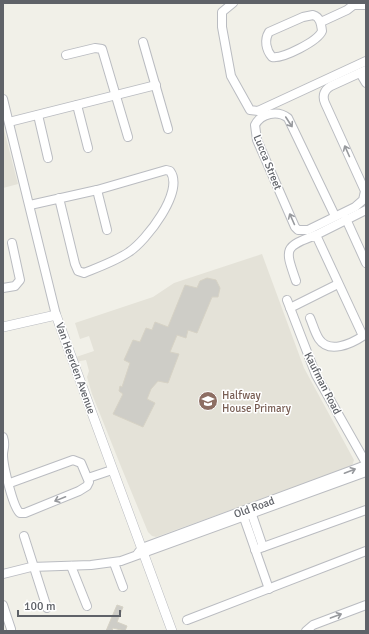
<svg xmlns="http://www.w3.org/2000/svg" width="369" height="634" font-family="Signika,sans-serif">
	<rect width="100%" height="100%" fill="#f1f0e8"/>
	<g fill="#e4e2d8">
		<path d="M3,126L18,184L3,188Z"/>
		<path d="M262,254L304,368L354,460L352,466L156,537L152,536L148,532L122,469L92,394L87,377L89,371L86,360L75,362L73,358L94,351L89,336L80,339L75,323L153,297L174,283Z"/>
	</g>
	<g fill="#cecdc7" stroke="#d6d2c5">
		<path d="M207,278L216,280L220,288L218,297H212L197,333L188,330L186,338L177,335L170,352L179,354L168,383L158,381L151,389L147,399L155,403L143,427L113,414L123,394L119,391L120,386L122,387L130,363L124,360L133,340L140,342L146,328L152,330L155,322L168,327L185,285L197,288L200,281Z"/>
		<path d="M117,605L123,607L117,622L127,626L125,631L113,628L112,631H106Z"/>
	</g>
	<g fill="none" stroke-linecap="round" stroke-linejoin="round">
		<g stroke="#babcc1" stroke-width="10">
			<g id="minor">
				<path d="M233,3L222,12V27L231,76L250,110L258,111L366,61"/>
				<path d="M355,5H366"/>
				<path d="M313,15C320,17 321,23 322,31C318,41 283,59 272,57C266,50 264,40 269,32L303,17Z"/>
				<path d="M321,22L347,10L356,3"/>
				<path d="M143,42L168,129"/>
				<path d="M66,55L95,48L102,49L128,137"/>
				<path d="M360,73L366,83"/>
				<path d="M3,99L56,315"/>
				<path d="M77,105L88,148"/>
				<path d="M38,115L48,158"/>
				<path d="M9,122L156,85"/>
				<path d="M97,190L107,230"/>
				<path d="M30,205L97,190L166,170L170,171C185,191 146,241 129,252C116,261 99,267 84,273L78,271L75,264L59,198"/>
				<path d="M335,216L288,118C278,110 261,113 255,125L257,140L295,227L298,230H308L355,207L363,200L365,191L325,103C322,96 324,90 331,86L366,70"/>
				<path d="M346,219L366,263"/>
				<path d="M316,235L366,210"/>
				<path d="M296,281C285,249 283,247 316,235L363,336C351,344 329,354 319,339C315,333 313,325 310,318"/>
				<path d="M3,288L15,286L20,280L12,243"/>
				<path d="M287,300L316,375L366,463"/>
				<path d="M290,308L338,284"/>
				<path d="M3,437C6,446 3,448 3,455C3,465 13,508 20,513H25L79,491L87,486L89,482L81,463L73,460L10,483"/>
				<path d="M88,478L112,470"/>
				<path d="M250,509L263,547"/>
				<path d="M242,512L269,589"/>
				<path d="M24,536L47,608"/>
				<path d="M255,550L366,510"/>
				<path d="M138,553L142,548L366,465"/>
				<path d="M114,563L123,587"/>
				<path d="M71,566L87,606"/>
				<path d="M3,574L31,567L91,565L121,561L366,472"/>
				<path d="M3,605L11,629"/>
				<path d="M187,620L366,551"/>
				<path d="M306,631L313,625L366,605"/>
			</g>
		</g>
		<g stroke="#babcc1" stroke-width="10">
			<path id="tertiary" d="M3,327L56,315L172,631"/>
		</g>
		<use href="#minor" stroke="#fff" stroke-width="8"/>
		<use href="#tertiary" stroke="#fff" stroke-width="9"/>
	</g>
	<defs><path id="oneway-shaft" d="M-6 0H5M1.5-3L5.5 0L1.5 3" fill="none" stroke-width="1.6" stroke-linecap="round" stroke-linejoin="round"/></defs>
	<g stroke="#97999d">
		<use href="#oneway-shaft" transform="translate(289 122) rotate(57)"/>
		<use href="#oneway-shaft" transform="translate(347 151) rotate(-114)"/>
		<use href="#oneway-shaft" transform="translate(292 219) rotate(-114)"/>
		<use href="#oneway-shaft" transform="translate(350 471) rotate(-21)"/>
		<use href="#oneway-shaft" transform="translate(60 499) rotate(158)"/>
		<use href="#oneway-shaft" transform="translate(336 616) rotate(-20)"/>
	</g>
	<defs>
		<g id="school-disc" transform="scale(1)"><circle r="9.5" fill="#8d6e63" stroke="#fff"/><path d="M0-5L7-2L0 1L-7-2ZM-4 1L0 2.5L4 1V4Q0 6-4 4Z" fill="#fff"/></g>
	</defs>
	<g fill-rule="evenodd">
		<use href="#school-disc" x="208" y="401"/>
	</g>
	<g text-anchor="middle" stroke-width="3" stroke-linejoin="round" paint-order="stroke">
		<g font-size="11" fill="#5f6268" stroke="#fff">
			<text transform="translate(268 162) rotate(68)" y="4">Lucca Street</text>
			<text transform="translate(76 368) rotate(70)" y="4">Van Heerden Avenue</text>
			<text transform="translate(323 383) rotate(63)" y="4">Kaufman Road</text>
			<text transform="translate(254 507) rotate(-20)" y="4">Old Road</text>
		</g>
		<g font-size="11" fill="#785e54" stroke="#fff" text-anchor="start">
			<text x="222" y="399">Halfway<tspan x="222" dy="13">House Primary</tspan></text>
		</g>
	</g>
	<rect width="369" height="634" fill="none" stroke="#5f6268" stroke-width="8"/>
	<path d="M18 610v6h102v-6" fill="none" stroke="#5f6268" stroke-width="2"/>
	<text x="24" y="610" font-size="12" fill="#5f6268" stroke="#ffffff" stroke-width="3" paint-order="stroke">100 m</text>
</svg>
